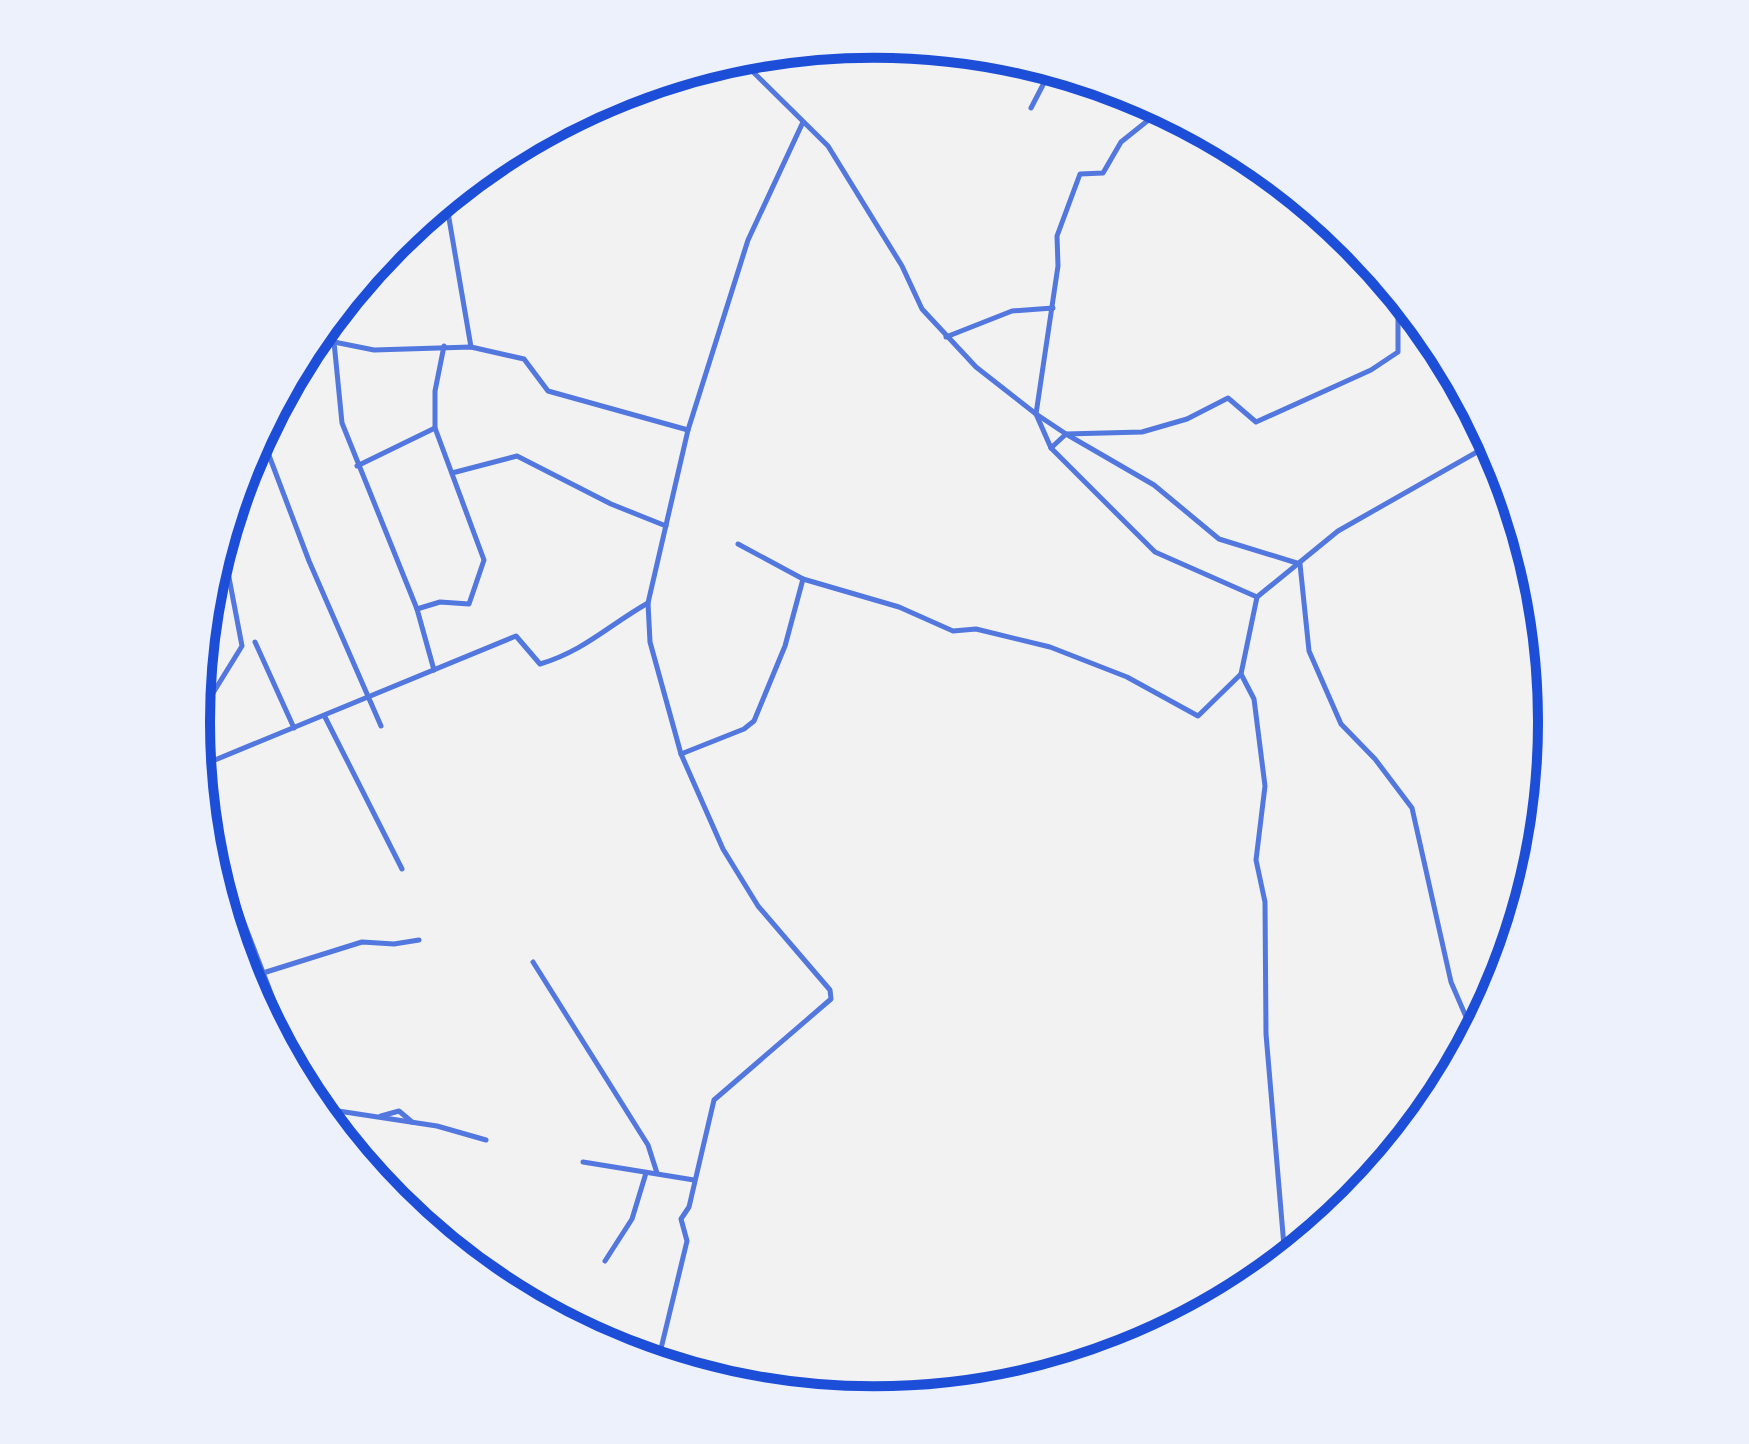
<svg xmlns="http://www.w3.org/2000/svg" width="1749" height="1444" font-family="Signika,sans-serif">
	<rect width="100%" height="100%" fill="#f2f2f2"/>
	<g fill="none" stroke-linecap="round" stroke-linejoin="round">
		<g stroke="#5277de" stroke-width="5">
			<path d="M739,58L828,146L902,266L922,309L976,367L1036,414L1066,434L1142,432L1187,419L1228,398L1256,422L1371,370L1398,352V297"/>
			<path d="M1041,67L1046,79"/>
			<path d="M1031,108L1046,79L1058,73"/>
			<path d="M1161,110L1121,142L1103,173L1080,174L1057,236L1058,266L1036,414L1051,448L1155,552L1257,597L1241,674L1254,699L1265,786L1256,860L1265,902L1266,1034L1285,1258"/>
			<path d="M1179,120C1204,149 1242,171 1276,190L1282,183"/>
			<path d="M446,201L471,347"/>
			<path d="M946,337L1012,311L1053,308"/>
			<path d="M334,342L342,423L417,609L434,670"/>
			<path d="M312,343L334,342L374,350L471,347L524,359L548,391L688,430L748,240L803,122"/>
			<path d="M262,437L309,561L381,726"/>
			<path d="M1051,448L1066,434L1154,485L1219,539L1300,564L1309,651L1341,724L1375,759L1412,808L1451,982L1473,1033"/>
			<path d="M357,466L435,428"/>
			<path d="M452,473L517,456L611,504L666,526"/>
			<path d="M738,544L803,579L899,607L953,631L976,629L1050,647L1127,677L1198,716L1241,674"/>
			<path d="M1257,597L1338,531L1491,444"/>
			<path d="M417,609L440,602L469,604L484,560L435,428V391L444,346"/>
			<path d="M255,642L294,728"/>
			<path d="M325,717L402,869"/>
			<path d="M197,719L242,646L223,546"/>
			<path d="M197,732L210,762L516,636L540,664C584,651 609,625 648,603"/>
			<path d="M681,754L744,729L754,721L785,646L803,579"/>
			<path d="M206,824L310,1095L325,1109L437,1126L486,1140"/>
			<path d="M217,880L227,878"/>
			<path d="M533,962L648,1145L657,1173"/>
			<path d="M263,973L362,942L394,944L419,940"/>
			<path d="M381,1116L399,1111L412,1122"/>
			<path d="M583,1162L694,1180"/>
			<path d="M605,1261L632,1219L646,1173"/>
			<path d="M658,1361L687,1241L681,1219L689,1207L714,1100L831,999L830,990L758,906L723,849L681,754L650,642L648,603L688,430"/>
		</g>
	</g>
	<path d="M0 0H1749V1444H0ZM210 722a664 664 0 1 1 1328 0a664 664 0 1 1-1328 0Z" fill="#edf1fc" fill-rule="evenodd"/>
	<path fill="none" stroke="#1d4ed8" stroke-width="10" d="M210 722a664 664 0 1 1 1328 0a664 664 0 1 1-1328 0Z"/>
</svg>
